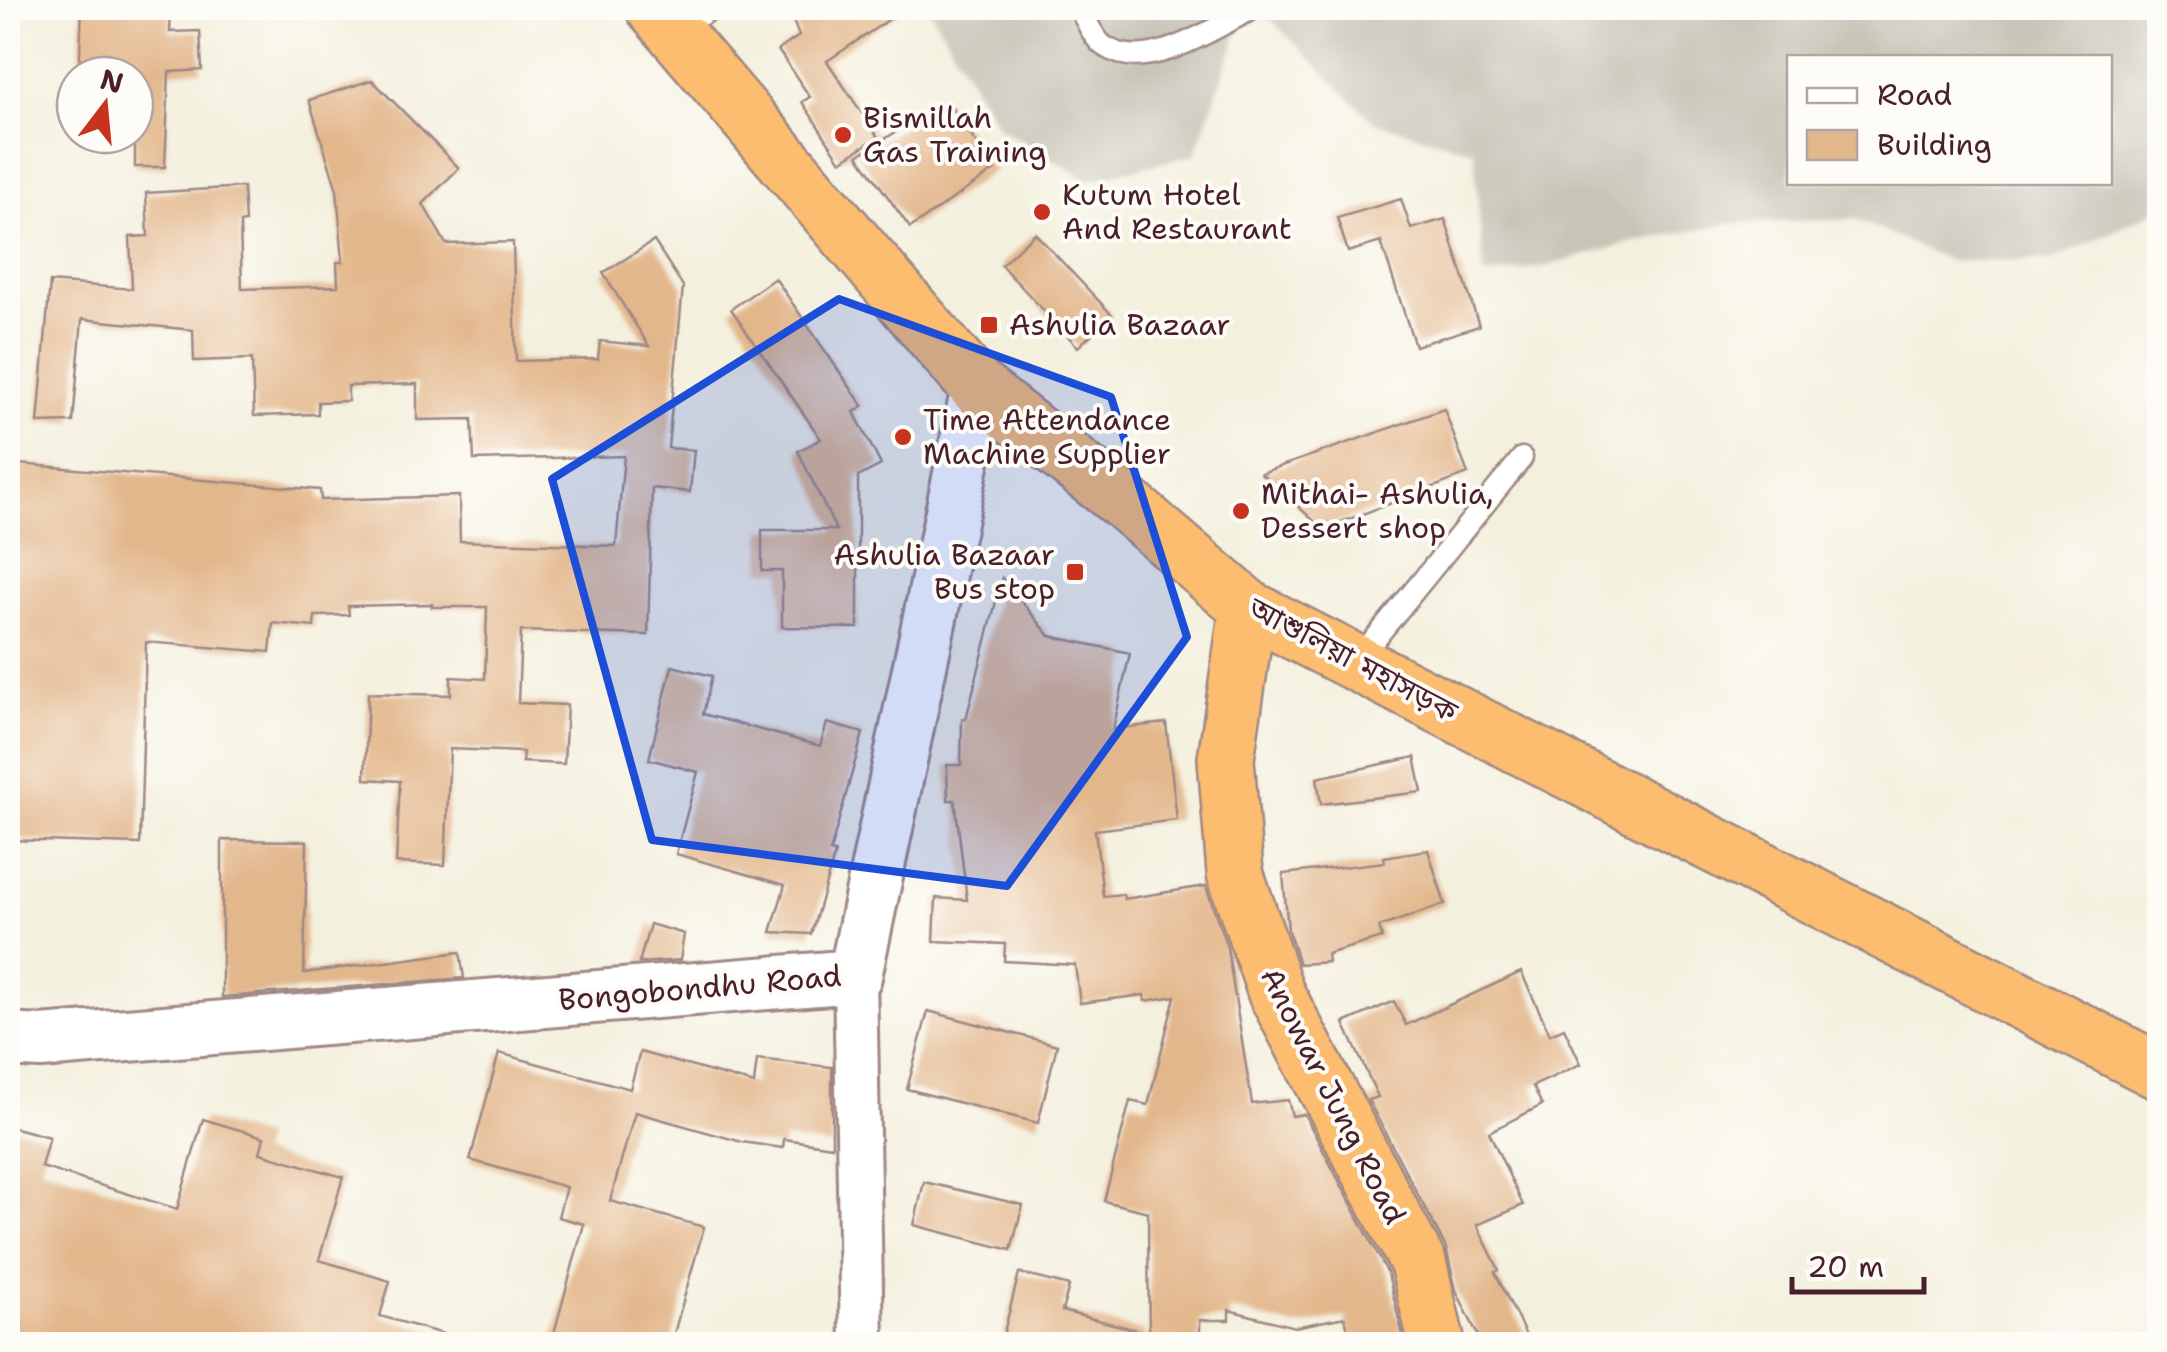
<svg xmlns="http://www.w3.org/2000/svg" width="2167" height="1352" font-family="'Shantell Sans','Noto Sans Bengali',sans-serif">
	<rect width="100%" height="100%" fill="#fdfcf7"/>
	<filter id="ink" filterUnits="userSpaceOnUse"><feTurbulence type="fractalNoise" baseFrequency=".01" numOctaves="2"/><feDisplacementMap in="SourceGraphic" scale="20" xChannelSelector="R" yChannelSelector="G"/><feConvolveMatrix kernelMatrix="1 2 1 2 8 2 1 2 1" color-interpolation-filters="sRGB"/></filter>
	<filter id="wash" filterUnits="userSpaceOnUse"><feTurbulence type="fractalNoise" baseFrequency=".0048" numOctaves="4" result="noise"/><feDisplacementMap in="SourceGraphic" scale="40" xChannelSelector="R" yChannelSelector="G"/><feGaussianBlur stdDeviation="2.25" result="paint"/><feColorMatrix in="noise" values="0 0 0 0 0 0 0 0 0 0 0 0 0 0 0 0 0 1.4 0 .05"/><feComposite in="paint" operator="in"/></filter>
	<g filter="url(#wash)">
		<rect width="100%" height="100%" fill="#f4f0de"/>
		<g fill="#c8c4b8" fill-rule="evenodd">
			<path d="M929,8H1247L1195,155L1088,180L998,127Z"/>
			<path d="M1259,8H2159V209L2054,260L1950,261L1855,219L1730,224L1633,242L1543,267L1484,276L1474,151L1374,122ZM1790,58H2110V182H1790Z"/>
		</g>
		<g id="blocks">
			<g fill="#e3b78c">
				<path d="M82,8H171L170,32L200,31L202,70L169,72L165,167H135V75H79Z"/>
				<path d="M788,8H906L827,61L878,137L841,161L802,102L810,97L778,50L799,36Z"/>
				<path d="M372,80L459,168L423,204L446,244L513,242L516,361L598,359L600,341L649,346L603,273L654,241L683,286L668,448L694,450L690,492L652,488L648,635L521,631L518,703L567,705L564,764L522,762L523,752L450,749L445,865L396,863L400,781L365,779L368,693L451,695V677L485,679L487,607H432V604L348,606L349,615L315,616L314,627L273,623L270,652L146,642L140,844L8,840V463L320,490L321,500L459,496L460,541L616,546L624,456L474,460L472,419L417,420V384L348,386V401L318,402V414L254,416L252,359L194,361L193,330L82,319L73,422L38,423L50,282L132,289L130,237L148,236L146,193L243,187L245,222L240,223L242,289L338,286L337,262H343L337,190L309,100Z"/>
				<path d="M947,101L995,170L910,228L858,155Z"/>
				<path d="M1401,199L1411,229L1445,219L1479,326L1415,346L1381,242L1348,252L1337,218Z"/>
				<path d="M1035,233L1112,315L1078,347L1001,265Z"/>
				<path d="M775,278L863,406L854,412L881,465L858,477V628L782,627V571H762V530H836L798,451L821,439L731,309Z"/>
				<path d="M1444,409L1468,474L1323,529L1261,473Z"/>
				<path d="M1002,578L1050,636L1130,653L1113,729L1166,723L1177,820L1095,830L1103,896L1123,894L1124,899L1206,886L1227,947L1252,1104L1288,1100L1292,1116L1304,1114L1388,1274L1405,1344H1351L1345,1317L1295,1327L1229,1310V1320H1200V1344H1149L1148,1212L1104,1201L1130,1101L1148,1105L1175,996L1145,1001L1144,995L1080,1003L1075,965L1004,961L1005,944L934,941L936,898L967,900L955,800H948L947,765H961L962,719H966Z"/>
				<path d="M672,666L712,676L703,714L820,746L827,723L863,733L830,852L835,853L811,934L771,932L785,885L676,854L698,772L649,759Z"/>
				<path d="M1415,757L1422,792L1321,804L1317,778Z"/>
				<path d="M222,840L307,841L304,973L460,952L464,978L222,997Z"/>
				<path d="M1428,850L1445,904L1379,927L1382,938L1327,954L1328,962L1299,964L1288,930L1283,874L1385,862L1384,857Z"/>
				<path d="M650,924L684,934L680,960L639,963Z"/>
				<path d="M1521,972L1550,1034L1564,1028L1581,1064L1533,1086L1542,1105L1489,1132L1523,1205L1477,1225L1499,1270L1495,1272L1530,1344H1482L1456,1290L1446,1248L1368,1100L1378,1097L1344,1023L1394,1001L1406,1025Z"/>
				<path d="M928,1011L1057,1045L1038,1123L907,1089Z"/>
				<path d="M640,1052L754,1084L757,1059L832,1067V1146L784,1139L783,1148L742,1142L635,1112L610,1201L704,1227L671,1344H551L584,1224L558,1217L566,1187L470,1160L499,1053L630,1089Z"/>
				<path d="M203,1119L264,1137L260,1153L343,1177L319,1260L390,1281L380,1316L443,1334L442,1344H8V1126L49,1137L41,1167L177,1209Z"/>
				<path d="M924,1182L1023,1205L1011,1250L914,1225Z"/>
				<path d="M1019,1273L1069,1286L1062,1311L1145,1332L1143,1344H1001Z"/>
			</g>
		</g>
	</g>
	<g filter="url(#ink)">
		<use href="#blocks" fill-opacity="0" stroke="#9f8884" stroke-width="2.5"/>
		<g fill="none" stroke-linecap="round" stroke-linejoin="round">
			<g stroke="#9f8884" stroke-width="25">
				<g id="service">
					<path d="M1079,8C1086,19 1093,38 1104,46C1147,76 1213,27 1255,8"/>
					<path d="M674,29L714,8"/>
					<path d="M1357,661L1522,458"/>
				</g>
			</g>
			<g stroke="#9f8884" stroke-width="48">
				<path id="minor" d="M855,976L862,1344"/>
			</g>
			<g stroke="#9f8884" stroke-width="58">
				<path id="tertiary" d="M8,1040L41,1042L855,976L978,388"/>
			</g>
			<g stroke="#9f8884" stroke-width="60">
				<g id="trunk">
					<path d="M654,8L978,388L1125,503L1248,608L2160,1072"/>
					<path d="M1248,608L1226,759L1235,873L1276,993L1418,1263L1437,1344"/>
				</g>
			</g>
			<use href="#service" stroke="#fff" stroke-width="20"/>
			<use href="#minor" stroke="#fff" stroke-width="42"/>
			<use href="#tertiary" stroke="#fff" stroke-width="52"/>
			<use href="#trunk" stroke="#fcbd6f" stroke-width="55"/>
		</g>
	</g>
	<path fill="#1d4ed8" fill-opacity="0.2" stroke="#1d4ed8" stroke-width="8" stroke-linejoin="round" d="M839,299L1111,397L1187,637L1007,886L652,840L552,479Z"/>
	<g fill="#c8321e" stroke="#fdfcf7" stroke-width="4">
		<circle cx="843" cy="135" r="10"/>
		<circle cx="1042" cy="212" r="10"/>
		<rect x="979" y="315" width="20" height="20" rx="5"/>
		<circle cx="903" cy="437" r="10"/>
		<circle cx="1241" cy="511" r="10"/>
		<rect x="1065" y="562" width="20" height="20" rx="5"/>
	</g>
	<g text-anchor="middle" stroke-width="8" stroke-linejoin="round" paint-order="stroke">
		<g font-size="30" fill="#4a1f2b" stroke="#fdfcf7" text-anchor="start">
			<text x="863" y="128">Bismillah<tspan x="863" dy="34">Gas Training</tspan></text>
			<text x="1062" y="205">Kutum Hotel<tspan x="1062" dy="34">And Restaurant</tspan></text>
			<text x="1009" y="335">Ashulia Bazaar</text>
			<text x="923" y="430">Time Attendance<tspan x="923" dy="34">Machine Supplier</tspan></text>
			<text x="1261" y="504">Mithai- Ashulia,<tspan x="1261" dy="34">Dessert shop</tspan></text>
			<text x="1055" y="565" text-anchor="end">Ashulia Bazaar<tspan x="1055" dy="34">Bus stop</tspan></text>
		</g>
		<g font-size="30" fill="#4a1f2b" stroke="#fdfcf7">
			<text transform="translate(1353 660) rotate(28)" y="10">আশুলিয়া মহাসড়ক</text>
			<text transform="translate(700 988) rotate(-5)" y="10">Bongobondhu Road</text>
			<text transform="translate(1333 1096) rotate(63)" y="10">Anowar Jung Road</text>
		</g>
	</g>
	<rect width="2167" height="1352" fill="none" stroke="#fdfcf7" stroke-width="40"/>
	<rect x="1787" y="55" width="325" height="130" fill="#fdfcf7" stroke="#b5a4a5" stroke-width="2.5"/>
	<rect x="1807" y="88" width="50" height="15" fill="#ffffff" stroke="#b5a4a5" stroke-width="2.5"/>
	<text x="1877" y="105" font-size="30" fill="#4a1f2b">Road</text>
	<rect x="1807" y="130" width="50" height="30" fill="#e3b78c" stroke="#b5a4a5" stroke-width="2.5"/>
	<text x="1877" y="155" font-size="30" fill="#4a1f2b">Building</text>
	<g transform="translate(105 105) rotate(16)"><circle r="48" fill="#fdfcf7" stroke="#b5a4a5" stroke-width="2.5"/>
	<path d="M0-8L18 38L0 25L-18 38Z" fill="#c8321e"/>
	<text y="-15" font-size="28" font-weight="bold" text-anchor="middle" fill="#4a1f2b">N</text>
	</g>
	<path d="M1792 1277v15h132v-15" fill="none" stroke="#4a1f2b" stroke-width="5"/>
	<text x="1807" y="1277" font-size="30" fill="#4a1f2b" stroke="#fdfcf7" stroke-width="8" paint-order="stroke">20 m</text>
</svg>
